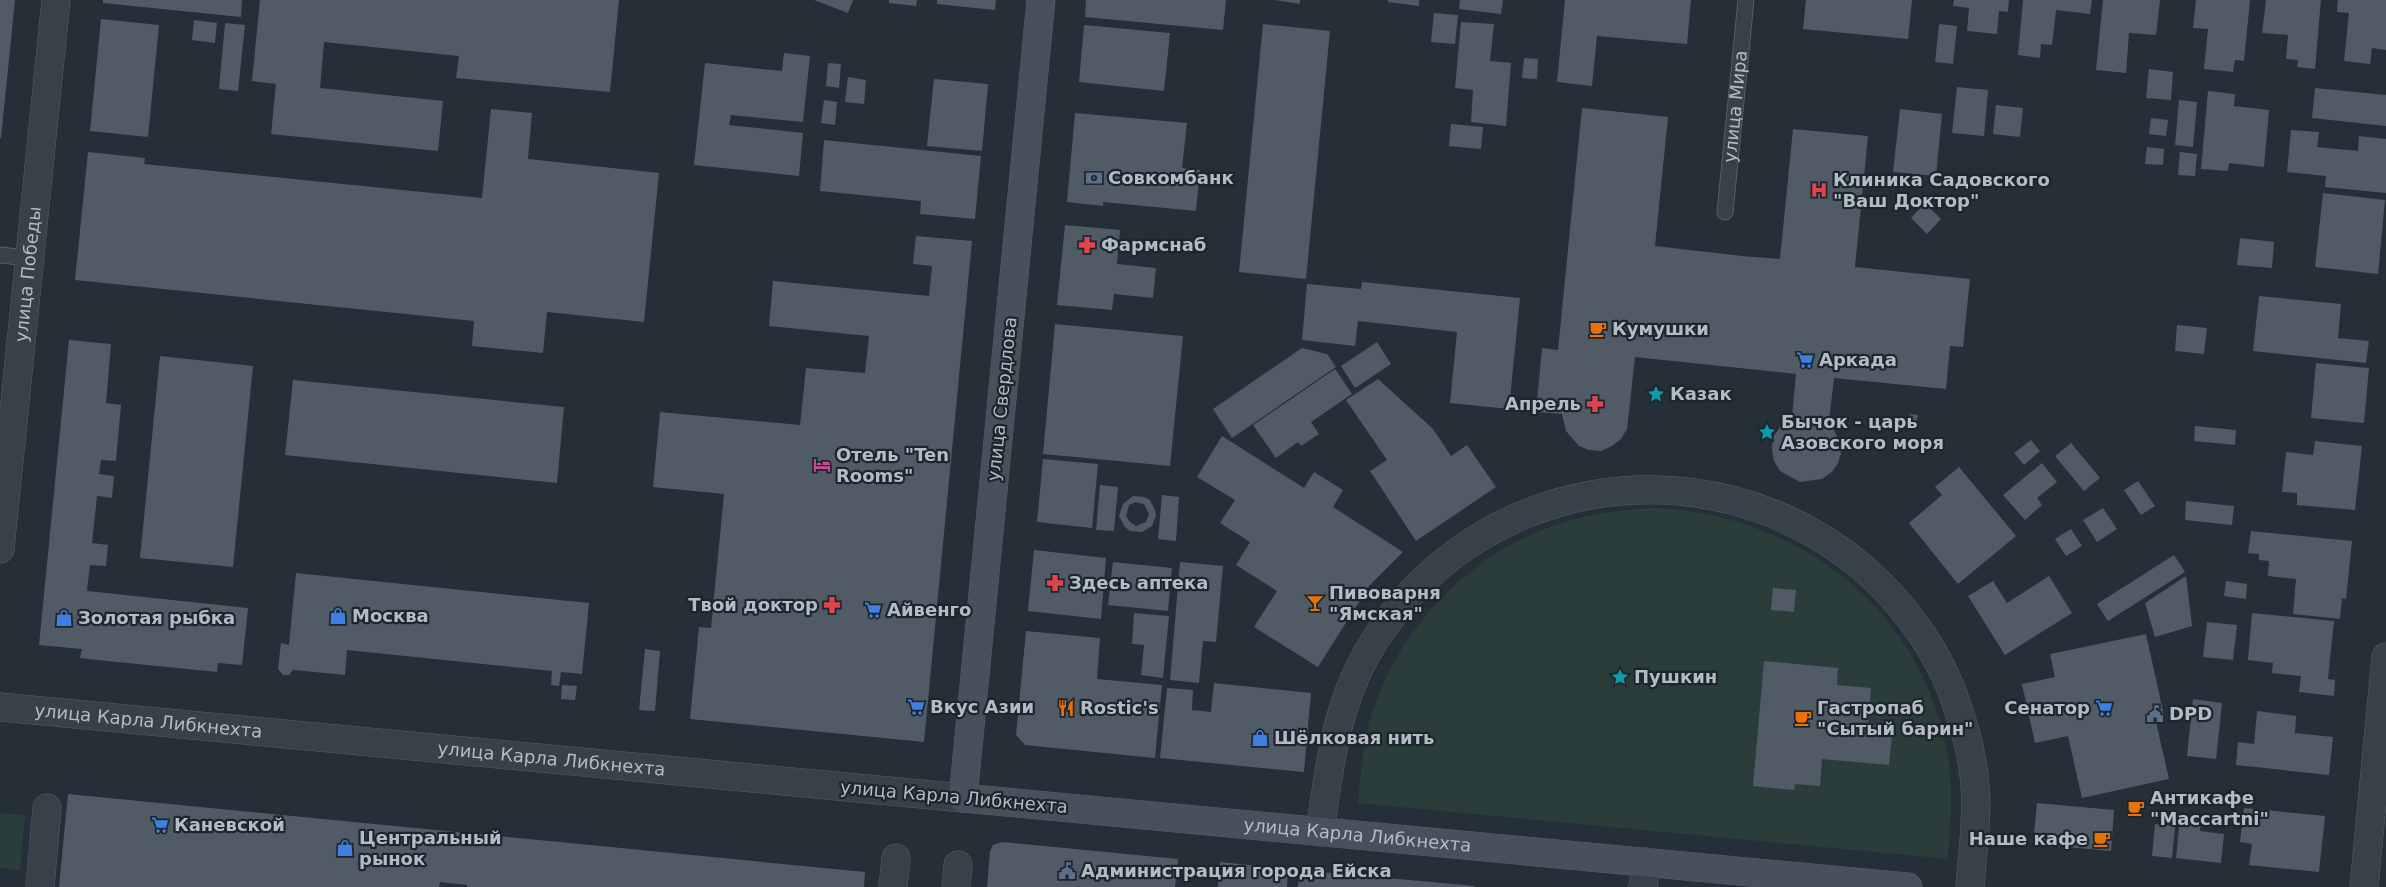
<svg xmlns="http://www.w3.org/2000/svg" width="2386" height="887" font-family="'DejaVu Sans',sans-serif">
	<rect width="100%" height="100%" fill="#252f38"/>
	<g fill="#2a3d3b">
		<path d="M1660,508C1803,517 1924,612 1948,757C1954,791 1950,825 1948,859L1358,803C1360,775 1363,748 1370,721C1395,631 1470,552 1559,524C1592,513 1625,509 1660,508Z"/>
		<path d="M0,813L25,815L20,870L0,868Z"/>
	</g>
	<g fill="#505b66" fill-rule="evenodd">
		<path d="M0,0H15L1,138H0Z"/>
		<path d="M103,0H242L241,17L103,3Z"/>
		<path d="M260,0H619L610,92L456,78L459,56L324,42L320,88L443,101L438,151L271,134L276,84L252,81Z"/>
		<path d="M814,0H853L848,13Z"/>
		<path d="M889,0H917L916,6L889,3Z"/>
		<path d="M937,0H996L995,10L937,4Z"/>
		<path d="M1086,0H1226L1223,30L1085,17Z"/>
		<path d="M1275,0H1300V4Z"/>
		<path d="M1388,0H1419V6L1388,2Z"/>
		<path d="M1460,0H1503L1501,14L1459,9Z"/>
		<path d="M1565,0H1691L1687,44L1597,36L1592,86L1557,82Z"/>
		<path d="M1806,0H1912L1908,39L1803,29Z"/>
		<path d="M1954,0H2009L2008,12L1999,11L1997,34L1967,31L1969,8L1953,6Z"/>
		<path d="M2023,0H2092L2090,14L2056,10L2052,45L2041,44L2040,58L2018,55Z"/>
		<path d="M2103,0H2160L2156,35L2129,33L2126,73L2096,70Z"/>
		<path d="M2196,0H2250L2244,61L2235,60L2233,72L2204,69L2208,29L2193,28Z"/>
		<path d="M2266,0H2321L2315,69L2297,67L2298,60L2286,59L2288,35L2262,33Z"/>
		<path d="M2338,0H2386V50L2372,48L2370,64L2344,61L2349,13L2337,12Z"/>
		<path d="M1434,13L1458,15L1455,44L1431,42Z"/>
		<path d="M101,19L159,25L148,137L90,131Z"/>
		<path d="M194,20L217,23L215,43L192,40Z"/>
		<path d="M1461,22L1494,24L1490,61L1511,63L1506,126L1471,122L1473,90L1455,88Z"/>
		<path d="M225,23L245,25L238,91L219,89Z"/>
		<path d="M1263,24L1330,31L1306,279L1239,272Z"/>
		<path d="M1939,24L1957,26L1953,64L1935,62Z"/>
		<path d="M1084,25L1170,33L1164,91L1079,82Z"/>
		<path d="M784,53L810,56L803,122L731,115L729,125L803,133L799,176L694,165L705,63L782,71Z"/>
		<path d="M1524,58L1538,59L1537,79L1522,78Z"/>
		<path d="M828,63L841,64L839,88L826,86Z"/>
		<path d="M2149,69L2173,72L2171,100L2146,98Z"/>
		<path d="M848,77L866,80L864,104L845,102Z"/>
		<path d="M934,79L988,84L982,151L927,146Z"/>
		<path d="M1957,87L1988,90L1984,136L1952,133Z"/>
		<path d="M2315,88L2386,95V126L2312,118Z"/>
		<path d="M2208,91L2235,94L2234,106L2269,110L2264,167L2229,163L2228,171L2201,169Z"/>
		<path d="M824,100L837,102L835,125L821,123Z"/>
		<path d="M2179,100L2197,102L2193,147L2175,145Z"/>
		<path d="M1996,105L2023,108L2020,137L1993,134Z"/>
		<path d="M1582,108L1668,117L1655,246L1742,256L1780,259L1793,129L1868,136L1855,267L1970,279L1963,347L1950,346L1946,389L1834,378L1829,421L1840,442L1841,453L1838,463L1832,472L1822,479L1800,482L1780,471L1774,461L1772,449L1773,438L1779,428L1792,417L1796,374L1635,357L1628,421L1627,429L1621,439L1612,446L1601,451L1589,450L1579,446L1566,431L1562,414L1536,412L1542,348L1558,350Z"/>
		<path d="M491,109L532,113L528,159L659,173L644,322L547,312L543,353L472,346L474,321L75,280L88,152L145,158L144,164L482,198Z"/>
		<path d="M1900,109L1942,114L1936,176L1893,172Z"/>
		<path d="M1075,113L1187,123L1182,168L1200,170L1196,211L1103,202V206L1067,202Z"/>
		<path d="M2151,118L2168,120L2166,136L2149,134Z"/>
		<path d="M1451,124L1483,127L1481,149L1449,146Z"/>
		<path d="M2291,130L2319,132L2317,147L2358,151L2359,136L2386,139V193L2325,187L2326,176L2287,172Z"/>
		<path d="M824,140L981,156L975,219L920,214L921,201L820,191Z"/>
		<path d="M2147,147L2164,149L2163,165L2145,164Z"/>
		<path d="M2180,152L2197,154L2195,176L2178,175Z"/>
		<path d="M2323,193L2385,200L2378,274L2315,267Z"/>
		<path d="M1925,203L1941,219L1927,234L1911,218Z"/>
		<path d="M1065,225L1120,230L1117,264L1156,268L1153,298L1114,294L1112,310L1057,305Z"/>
		<path d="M916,236L972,241L924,742L690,719L699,627L711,628L724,494L653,487L660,412L800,425L806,368L865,373L869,336L769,326L773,281L929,296L932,266L913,264Z"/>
		<path d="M2240,238L2274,242L2272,268L2237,265Z"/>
		<path d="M1362,282L1520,298L1509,409L1450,403L1457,332L1358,321L1355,346L1302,340L1307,284L1361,289Z"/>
		<path d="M2259,296L2341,304L2338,338L2369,341L2366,363L2253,351Z"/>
		<path d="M1055,324L1183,336L1170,466L1043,454Z"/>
		<path d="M2177,325L2207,328L2204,354L2175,351Z"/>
		<path d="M69,340L111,344L106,403L121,405L116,461L101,460L99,474L114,476L112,498L97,496L92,543L108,545L106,566L90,565L87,591L248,608L242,665L218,663L217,672L107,661L80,658L82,649L39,645Z"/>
		<path d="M1377,342L1391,364L1355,388L1341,366Z"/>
		<path d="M1302,348L1327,354L1336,367L1232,438L1213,409Z"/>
		<path d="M160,356L253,366L233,567L140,558Z"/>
		<path d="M2316,363L2369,368L2364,423L2311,418Z"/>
		<path d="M1335,369L1352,394L1311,422L1319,434L1301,446L1298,442L1276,458L1253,425Z"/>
		<path d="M1378,379L1433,429L1451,456L1467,445L1496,487L1416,541L1370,471L1387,460L1346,400Z"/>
		<path d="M293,380L564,407L557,483L285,455Z"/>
		<path d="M1910,414L1918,415L1916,426L1909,424Z"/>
		<path d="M2195,426L2236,430L2235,445L2194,441Z"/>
		<path d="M1222,436L1304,488L1314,472L1343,490L1333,507L1403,552L1369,586L1318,667L1254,627L1277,591L1236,565L1250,542L1220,523L1235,500L1197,477Z"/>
		<path d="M2031,440L2040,451L2024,465L2014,453Z"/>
		<path d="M2315,441L2362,446L2355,510L2297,505V493L2282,492L2286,452L2313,455Z"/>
		<path d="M2071,443L2100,478L2084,491L2055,456Z"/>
		<path d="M1043,459L1098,464L1092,528L1037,522Z"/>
		<path d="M2042,463L2057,482L2037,498L2042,505L2025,520L2003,495Z"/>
		<path d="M1959,467L2016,536L1958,584L1909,523L1942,495L1935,487Z"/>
		<path d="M2138,481L2155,506L2141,515L2124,490Z"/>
		<path d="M1100,485L1118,487L1114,531L1096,530Z"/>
		<path d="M1162,495L1179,497L1176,541L1158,539Z"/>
		<path d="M1133,496L1144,497L1150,500L1155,510L1156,515L1152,526L1142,532L1130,531L1125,527L1119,516L1123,504ZM1136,502L1144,504L1149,514L1146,522L1136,526L1130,522L1126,516L1129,505Z"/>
		<path d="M2186,501L2234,506L2232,525L2185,520Z"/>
		<path d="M2103,508L2117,529L2097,542L2083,520Z"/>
		<path d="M2071,529L2082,546L2066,556L2055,539Z"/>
		<path d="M2251,531L2352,541L2346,599L2342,598L2340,619L2293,614L2296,579L2268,576L2269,561L2259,560V554L2248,553Z"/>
		<path d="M1034,550L1106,558L1101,619L1028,611Z"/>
		<path d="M2174,555L2185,572L2108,621L2097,604Z"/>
		<path d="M1113,562L1172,568L1168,611L1108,605Z"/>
		<path d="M1180,562L1223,566L1216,642L1203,641L1199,683L1170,680Z"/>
		<path d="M296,573L589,603L582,674L561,672L559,686L551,685L552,671L347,650L345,675L293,670L289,675H283L278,669L281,643L289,645Z"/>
		<path d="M2049,576L2072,613L2005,655L1968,596L1993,581L2007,603Z"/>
		<path d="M2186,576L2192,626L2155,637L2145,603Z"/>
		<path d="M2226,581L2247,584L2246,599L2224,596Z"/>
		<path d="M1773,588L1796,590L1794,612L1771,610Z"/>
		<path d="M1134,613L1169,616L1163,678L1141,675L1144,645L1132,644Z"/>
		<path d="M2252,613L2334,621L2328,679L2335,680L2334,696L2299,692L2301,676L2272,673L2273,663L2248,660Z"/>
		<path d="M2207,622L2237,625L2233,660L2203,657Z"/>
		<path d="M1026,631L1100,638L1097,679L1162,685L1155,758L1025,745L1016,735Z"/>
		<path d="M2146,634L2165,720L2156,722L2169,779L2082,798L2068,736L2035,743L2022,684L2055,677L2050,654Z"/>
		<path d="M645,649L660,651L655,711L639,710Z"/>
		<path d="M1764,661L1838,668L1837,685L1871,688L1868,725L1893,727L1889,765L1822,759L1820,786L1795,784L1794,790L1753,786Z"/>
		<path d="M1214,683L1311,693L1304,772L1160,758L1167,688L1193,690L1192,710L1211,712Z"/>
		<path d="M562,685L577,686L575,700L561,699Z"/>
		<path d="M2193,699L2222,703L2216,759L2187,756Z"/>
		<path d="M2257,711L2296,716L2295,733L2333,737L2329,775L2236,765L2238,742L2254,744Z"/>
		<path d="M68,794L865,872L864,887H467V885L440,882L439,887H59Z"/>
		<path d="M2037,803L2114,810L2111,851L2033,844Z"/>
		<path d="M2244,808L2325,816L2319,872L2249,865L2252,844L2240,842Z"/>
		<path d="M2180,817L2201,819L2200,831L2224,834L2221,863L2176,858Z"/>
		<path d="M2155,824L2175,826L2172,858L2152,856Z"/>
		<path d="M1002,842L1178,859L1175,887H987L990,851L993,845Z"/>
		<path d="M1220,862L1288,869L1287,887H1218Z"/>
		<path d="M1299,870L1475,886L1474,887H1298Z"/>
	</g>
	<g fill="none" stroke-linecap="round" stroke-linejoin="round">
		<g stroke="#565e66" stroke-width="17">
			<g id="lane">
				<path id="s1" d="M1725,212L1746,0"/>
				<path d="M0,255L28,258"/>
			</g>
		</g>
		<g stroke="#565e66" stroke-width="29">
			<g id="street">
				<path id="s2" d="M0,549L56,0"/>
				<path id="s3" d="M0,707L963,798"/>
				<path d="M1320,832C1329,770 1335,710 1366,655C1468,475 1706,436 1863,568C1902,602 1935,646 1953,694C1964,724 1973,755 1975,786C1978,819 1972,854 1970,887"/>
				<path d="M40,887L47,808"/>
				<path d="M893,887L896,858"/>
				<path d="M956,887L958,865"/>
				<path d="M1643,887L1646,862"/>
				<path d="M2364,887L2386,657"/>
			</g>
		</g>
		<g stroke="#565e66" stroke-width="29">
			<g id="secondary">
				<path id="s4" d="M1041,0L963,798L1908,887"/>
			</g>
		</g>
		<use href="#lane" stroke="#384049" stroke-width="15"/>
		<use href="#street" stroke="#384049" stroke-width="28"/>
		<use href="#secondary" stroke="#47505b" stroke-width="28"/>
	</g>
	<defs>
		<g id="bank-bare" transform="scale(1.35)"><path d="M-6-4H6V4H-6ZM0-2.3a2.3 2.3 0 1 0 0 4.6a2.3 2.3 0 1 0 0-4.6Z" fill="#5c6f8a" stroke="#1d252d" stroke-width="2.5" paint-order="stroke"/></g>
		<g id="hospital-bare" transform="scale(1.35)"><path d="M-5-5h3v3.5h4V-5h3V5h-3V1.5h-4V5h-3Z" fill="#e0444e" stroke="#1d252d" stroke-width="2.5" paint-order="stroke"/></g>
		<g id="pharmacy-bare" transform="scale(1.35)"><path d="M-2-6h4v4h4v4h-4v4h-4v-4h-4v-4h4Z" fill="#e0444e" stroke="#1d252d" stroke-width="2.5" paint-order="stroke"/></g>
		<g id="cafe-bare" transform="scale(1.35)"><path d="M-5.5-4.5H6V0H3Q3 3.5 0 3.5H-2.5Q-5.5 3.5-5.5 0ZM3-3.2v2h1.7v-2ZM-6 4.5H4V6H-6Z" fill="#e8710a" stroke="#1d252d" stroke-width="2.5" paint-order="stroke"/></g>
		<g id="supermarket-bare" transform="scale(1.35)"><path d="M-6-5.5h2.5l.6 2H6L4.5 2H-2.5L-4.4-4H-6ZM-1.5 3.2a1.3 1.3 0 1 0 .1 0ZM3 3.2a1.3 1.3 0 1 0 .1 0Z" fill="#3f7fe0" stroke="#1d252d" stroke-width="2.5" paint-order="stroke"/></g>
		<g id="sight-bare" transform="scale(1.35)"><path d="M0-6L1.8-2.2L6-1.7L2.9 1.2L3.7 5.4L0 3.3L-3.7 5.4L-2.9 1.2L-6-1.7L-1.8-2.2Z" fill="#0f9aa8" stroke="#1d252d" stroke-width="2.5" paint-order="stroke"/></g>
		<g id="hotel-bare" transform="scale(1.35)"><path d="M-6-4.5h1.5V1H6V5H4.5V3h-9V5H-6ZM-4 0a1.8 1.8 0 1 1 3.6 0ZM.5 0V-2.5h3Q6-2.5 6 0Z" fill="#d1479c" stroke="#1d252d" stroke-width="2.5" paint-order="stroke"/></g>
		<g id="bar-bare" transform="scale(1.35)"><path d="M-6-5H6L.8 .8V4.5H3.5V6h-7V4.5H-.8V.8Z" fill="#e8710a" stroke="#1d252d" stroke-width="2.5" paint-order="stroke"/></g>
		<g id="shop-bare" transform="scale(1.35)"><path d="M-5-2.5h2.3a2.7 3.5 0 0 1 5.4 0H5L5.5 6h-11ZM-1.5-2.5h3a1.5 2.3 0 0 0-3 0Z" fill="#3f7fe0" stroke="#1d252d" stroke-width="2.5" paint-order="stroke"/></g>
		<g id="restaurant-bare" transform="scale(1.35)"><path d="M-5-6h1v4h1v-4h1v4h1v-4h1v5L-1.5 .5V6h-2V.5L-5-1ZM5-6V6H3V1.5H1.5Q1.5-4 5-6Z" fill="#e8710a" stroke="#1d252d" stroke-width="2.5" paint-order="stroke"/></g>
		<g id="civic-bare" transform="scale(1.35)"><path d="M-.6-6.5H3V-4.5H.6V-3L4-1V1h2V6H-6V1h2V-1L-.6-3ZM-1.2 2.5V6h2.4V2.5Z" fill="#5c6f8a" stroke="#1d252d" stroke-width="2.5" paint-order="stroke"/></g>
	</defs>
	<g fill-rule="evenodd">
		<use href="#bank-bare" x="1094" y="178"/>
		<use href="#hospital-bare" x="1819" y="190"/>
		<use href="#pharmacy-bare" x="1087" y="245"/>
		<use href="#cafe-bare" x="1598" y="329"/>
		<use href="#supermarket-bare" x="1805" y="360"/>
		<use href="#sight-bare" x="1656" y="394"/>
		<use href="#pharmacy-bare" x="1595" y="404"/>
		<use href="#sight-bare" x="1767" y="432"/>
		<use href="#hotel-bare" x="822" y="465"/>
		<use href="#pharmacy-bare" x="1055" y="583"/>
		<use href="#bar-bare" x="1315" y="603"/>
		<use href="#pharmacy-bare" x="832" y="605"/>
		<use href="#supermarket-bare" x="873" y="610"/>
		<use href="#shop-bare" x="338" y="616"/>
		<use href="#shop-bare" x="64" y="618"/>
		<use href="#sight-bare" x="1620" y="677"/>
		<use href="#supermarket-bare" x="916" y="707"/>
		<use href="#restaurant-bare" x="1066" y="708"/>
		<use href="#supermarket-bare" x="2104" y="708"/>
		<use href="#civic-bare" x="2155" y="714"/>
		<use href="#cafe-bare" x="1803" y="718"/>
		<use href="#shop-bare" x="1260" y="738"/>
		<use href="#cafe-bare" x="2136" y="808"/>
		<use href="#supermarket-bare" x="160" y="825"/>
		<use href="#cafe-bare" x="2102" y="839"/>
		<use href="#shop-bare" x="345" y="848"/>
		<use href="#civic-bare" x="1067" y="871"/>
	</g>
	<g text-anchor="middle" stroke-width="4.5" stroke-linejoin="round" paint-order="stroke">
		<g font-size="18" fill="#b3bbc4" stroke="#1d252d">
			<text dy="6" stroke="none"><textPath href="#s1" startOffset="106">улица Мира</textPath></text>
			<text dy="6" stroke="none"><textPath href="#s2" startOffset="276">улица Победы</textPath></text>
			<text transform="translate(1002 399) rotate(-84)" y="6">улица Свердлова</text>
			<text dy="6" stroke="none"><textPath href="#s3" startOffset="149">улица Карла Либкнехта</textPath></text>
			<text dy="6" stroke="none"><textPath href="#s3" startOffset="554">улица Карла Либкнехта</textPath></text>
			<text transform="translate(954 797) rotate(5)" y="6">улица Карла Либкнехта</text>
			<text dy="6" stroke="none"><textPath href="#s4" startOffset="1198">улица Карла Либкнехта</textPath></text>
		</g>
		<g font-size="18" font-weight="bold" fill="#b3bbc4" stroke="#1d252d" text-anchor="start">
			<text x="1108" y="184">Совкомбанк</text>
			<text x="1833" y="186">Клиника Садовского<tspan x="1833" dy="21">"Ваш Доктор"</tspan></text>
			<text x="1101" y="251">Фармснаб</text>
			<text x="1612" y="335">Кумушки</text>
			<text x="1819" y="366">Аркада</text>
			<text x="1670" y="400">Казак</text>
			<text x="1581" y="410" text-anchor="end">Апрель</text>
			<text x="1781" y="428">Бычок - царь<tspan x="1781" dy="21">Азовского моря</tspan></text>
			<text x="836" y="461">Отель "Ten<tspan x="836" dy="21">Rooms"</tspan></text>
			<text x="1069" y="589">Здесь аптека</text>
			<text x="1329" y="599">Пивоварня<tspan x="1329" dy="21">"Ямская"</tspan></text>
			<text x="818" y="611" text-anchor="end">Твой доктор</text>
			<text x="887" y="616">Айвенго</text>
			<text x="352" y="622">Москва</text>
			<text x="78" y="624">Золотая рыбка</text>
			<text x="1634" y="683">Пушкин</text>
			<text x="930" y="713">Вкус Азии</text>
			<text x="1080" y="714">Rostic's</text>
			<text x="1817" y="714">Гастропаб<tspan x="1817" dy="21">"Сытый барин"</tspan></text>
			<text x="2090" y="714" text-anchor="end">Сенатор</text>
			<text x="2169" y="720">DPD</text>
			<text x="1274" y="744">Шёлковая нить</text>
			<text x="2150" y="804">Антикафе<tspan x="2150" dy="21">"Maccartni"</tspan></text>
			<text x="174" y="831">Каневской</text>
			<text x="359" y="844">Центральный<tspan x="359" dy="21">рынок</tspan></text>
			<text x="2088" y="845" text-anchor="end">Наше кафе</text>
			<text x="1081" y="877">Администрация города Ейска</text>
		</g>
	</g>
</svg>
